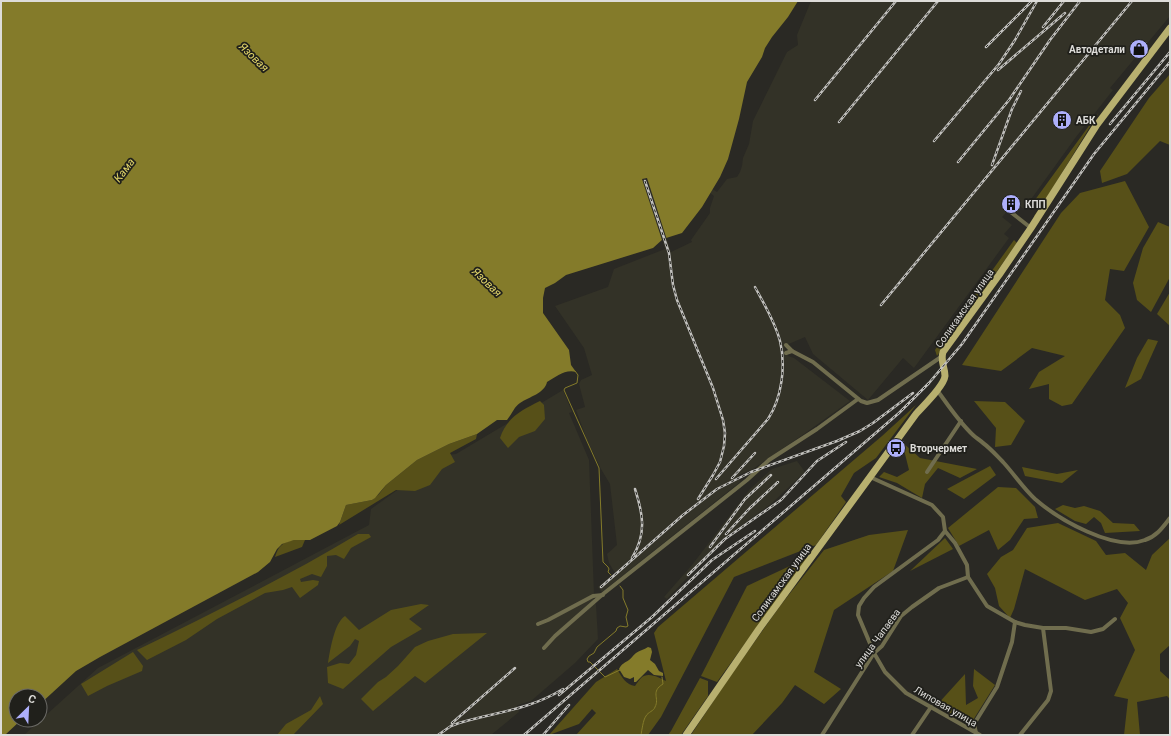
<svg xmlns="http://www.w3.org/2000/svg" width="1171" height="736" font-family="Roboto,sans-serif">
	<rect width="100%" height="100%" fill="#2a2924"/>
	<g fill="#333227">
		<path d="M811,1H1170V16L1110,88L1113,90L1076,137L1024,209L1015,203L1002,217L1012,225L1004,234L1009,238L914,368L903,358L868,400L813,354L805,337L784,346L788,356L794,358L850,401L804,434L753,469L739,475L740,482L602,592L598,587L615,573L609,563L607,554L617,545L610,484L601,469L587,440L576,410L585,407L579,384L581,380L592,375L584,348L555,306L608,287L614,269L665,249L642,179L647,178L671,252L692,242L691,240L710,213V208L714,196L706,190L709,187L717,192L727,179L737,177L740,172L742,166L743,158L749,144L753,121L787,52L798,45L797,35Z"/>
		<path d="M563,390L572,412L569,413L589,460L594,594V599L596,605L598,639L575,663L531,701L518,705L517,706L519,712L491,735H24L98,668L369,525L371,509L446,455L456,454Z"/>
		<path d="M797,461L805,472L771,504L723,539L719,543L721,545L705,559L667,599L664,597L692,565L750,489L772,469Z"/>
	</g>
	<g fill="#575018">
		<path d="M1170,74V145L1160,141L1127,174L1102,183L1100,171L1149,98Z"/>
		<path d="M1099,112L1035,217L1034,216L1039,209L1032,204Z"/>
		<path d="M1125,181L1149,227L1124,271L1110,269L1105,300L1120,315L1125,328L1072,404L1062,406L1049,399V384L1029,389L1039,372L1065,356L1032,348L1001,371L962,365L1061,213L1080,193Z"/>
		<path d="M1158,222L1170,227V277L1151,312L1137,300L1133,283L1143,248Z"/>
		<path d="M1014,240L1017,243L937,356L935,350Z"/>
		<path d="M1170,292V326L1157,314Z"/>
		<path d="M1148,339L1158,341L1141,379L1125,388L1137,358Z"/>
		<path d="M540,401L544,405L545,419L535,431L519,437L508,448L500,438C507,417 522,410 540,401Z"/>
		<path d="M974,401L1005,402L1025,421L1011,445L995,447L996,428Z"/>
		<path d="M916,405L876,458L854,473L841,496L846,502L816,545L734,577L661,717L648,735H576L596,713L592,709L579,724L549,735L596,682L617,669C622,677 626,685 635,686C637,683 639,680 641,678C648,671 660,678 666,681L654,633L658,627L882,436Z"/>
		<path d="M477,434L476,439L450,453L455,462L442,469L430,485L415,491L396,490L339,525L346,505L372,500L379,494L386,485L417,460L449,444Z"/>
		<path d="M902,442L920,458L977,469L960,478L938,468L925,484L922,498L897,483L879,477L884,472L897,477L909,470Z"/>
		<path d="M990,466L996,475L964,499L947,489Z"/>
		<path d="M1022,467L1057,474L1078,470L1062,483L1025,476Z"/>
		<path d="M998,487L1016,488L1035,507L1038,518L1024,519L1010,540L998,550L989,530L959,546L948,528Z"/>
		<path d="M1063,505L1075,508L1084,506L1100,511L1113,523L1134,524L1140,531L1105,533L1101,523L1094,517L1086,524L1075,521L1055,509Z"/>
		<path d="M1058,523L1096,541L1106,555L1125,553L1146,570L1152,555L1170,538V645L1160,654V671L1170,680V699L1167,696L1137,702L1140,735H1124L1128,699L1114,696L1135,650L1120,618L1128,603L1117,589L1085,600L1025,569L1014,609L1010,618L999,606L995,588L987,574L1001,557L1013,550L1027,528Z"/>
		<path d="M908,530L893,571L834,610L814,672L841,689L824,704L795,685L782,703L752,735H691L726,682L780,606L824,550L869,535Z"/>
		<path d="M358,534H369L371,537L351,548L344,559L336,555L327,556V566L321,577L312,574L300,579L301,582L313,580L319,581L318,585L300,598L292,587L283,590L265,593L217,619L186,640L147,660L137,650C212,613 287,577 358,534Z"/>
		<path d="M945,538L953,549L910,571Z"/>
		<path d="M294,540H305L302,547L275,557C278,546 283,542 294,540Z"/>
		<path d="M807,558L717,682L701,676L747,586Z"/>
		<path d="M421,604L429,605L409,619L422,629L391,647L343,689L328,683L327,667L340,663L349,664L356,655L359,641L355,639L350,646L328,663C330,651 334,623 345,616L359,630L391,610Z"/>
		<path d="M487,633L425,683L415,676L373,711L361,699L378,682L386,677L398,666L415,647L428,641L453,634Z"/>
		<path d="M133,652L143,666L142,671L107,686L88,696L81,684Z"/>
		<path d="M974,669L995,685L970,725L936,706L965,674L966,705L978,698L973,686Z"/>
		<path d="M700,678L708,681V696L681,735H668L671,731Z"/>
		<path d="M320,696L323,704L293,735H277L286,724L311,710Z"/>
	</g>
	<g fill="#847b2a">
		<path d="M1,1H798L788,17L772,37L765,48L762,57L747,82L739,119L728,159L720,177L702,207L682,233L663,239L653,248L566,275L555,283L545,288L543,298V313L569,350L571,365L576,372C565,369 556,377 547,382C545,393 529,397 520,403C514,407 512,414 507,420H497L477,434L449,444L417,460L386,485L375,498L372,500L346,505L340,522L337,526L310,540H294L282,544L277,549L270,562L258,572L100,657L76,671L40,704V696H16V720H21L5,735H1Z"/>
		<path d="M648,647L651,648L652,652L650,660L655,664L659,671L663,673V676L654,675L648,670L636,682H634V677L630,679L624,677L619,669C622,663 625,663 629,660C632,658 633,655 636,653C640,650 644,650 648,647Z"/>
	</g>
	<path fill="#2a2924" d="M647,178L667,240L663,243L642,179Z"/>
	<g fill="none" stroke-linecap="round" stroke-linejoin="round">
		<g stroke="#847b2a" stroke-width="1">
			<path d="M575,371L578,375L577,383L565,388L564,390L599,468L603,562L608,567L609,569L608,572L611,575"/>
			<path d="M620,670L605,677L590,662H588L587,659L589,656L594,653L597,647L616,631L617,628L620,626L626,627L628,626L626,617L628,610L623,598V590L620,586"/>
			<path d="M641,735C642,730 643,720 646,716C648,712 654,711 655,707C660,698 650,692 663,684L662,677"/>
		</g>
		<g stroke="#706d4e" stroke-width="4">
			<path d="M1008,210L1031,228"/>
			<path d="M786,345L792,351"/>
			<path d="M786,353L792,351L813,362L861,401L867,403L878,400L941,357"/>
			<path d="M937,390C948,405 959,422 973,435C976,438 980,440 983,443C990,448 996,455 1003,462C1014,474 1023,488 1035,499C1058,519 1114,552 1145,540C1157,536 1163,527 1170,518"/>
			<path d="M927,472L961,421"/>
			<path d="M870,477L932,505L943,517L945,531L955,543L967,565L968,577L987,606L1015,622L1025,625L1043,628H1066L1091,632L1103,629L1115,619"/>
			<path d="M945,531L938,540L874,587L864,598L859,606L858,615L874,653L885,672L906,693L980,735"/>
			<path d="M538,624L548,620L593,596L603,595"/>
			<path d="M544,648L555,636L603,594L747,480L769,460L817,429L858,399"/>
			<path d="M976,734V733L974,724L997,687L1012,642L1015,622"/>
			<path d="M822,735L874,653L882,646L901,616L912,607L939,588L968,577"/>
			<path d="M912,735L931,707"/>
			<path d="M1020,735L1048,700L1051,691L1043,628"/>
		</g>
		<path stroke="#b8b06f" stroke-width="7" d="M686,735L759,629L916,414C923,406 944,386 945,376C945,367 940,361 943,352L999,275L1031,228L1096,126L1170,28"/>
		<g stroke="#c2c1be" stroke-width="2.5">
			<g id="rail">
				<path d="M1043,27L1064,1"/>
				<path d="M986,47L1032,1"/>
				<path d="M998,70L1065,13"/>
				<path d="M815,100L896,1"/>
				<path d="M839,122L938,1"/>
				<path d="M1110,124L1170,52"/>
				<path d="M934,141L999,64L1015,40L1037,1"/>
				<path d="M958,162L1009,100L1050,40L1080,1"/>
				<path d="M992,165L1012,109L1021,91"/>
				<path d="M645,181L669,253L673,285L677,300L713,388L723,420L725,433L724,446L720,462L713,475L698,499"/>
				<path d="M881,305L1132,1"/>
				<path d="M732,478L755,453"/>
				<path d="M716,479L768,419C782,398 786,365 780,341C775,322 764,304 755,287"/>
				<path d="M726,534L750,508L778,482"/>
				<path d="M710,547L745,499L771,475"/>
				<path d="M632,558C647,533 643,514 635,489"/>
				<path d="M688,575L725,539L781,500L817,461L846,442"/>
				<path d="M601,587L683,515L717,489L751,472L837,441L860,431L873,423L913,393"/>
				<path d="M559,695L652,617L712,560L755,531"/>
				<path d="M452,723L515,668"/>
				<path d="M438,735L451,726L459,723C496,712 529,710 563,689"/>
				<path d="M524,735L899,413L929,383L962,344L1094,154L1170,62"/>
				<path d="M543,735L569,705"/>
			</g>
		</g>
		<use href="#rail" stroke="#20201b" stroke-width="1" stroke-dasharray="3" stroke-linecap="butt"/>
	</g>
	<defs>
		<g id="shop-disc" transform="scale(1)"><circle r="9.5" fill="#adaffb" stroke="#20201b"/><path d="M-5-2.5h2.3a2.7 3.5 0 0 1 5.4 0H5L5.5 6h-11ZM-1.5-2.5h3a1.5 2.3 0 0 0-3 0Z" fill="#111"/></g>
		<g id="building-disc" transform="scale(1)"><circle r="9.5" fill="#adaffb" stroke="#20201b"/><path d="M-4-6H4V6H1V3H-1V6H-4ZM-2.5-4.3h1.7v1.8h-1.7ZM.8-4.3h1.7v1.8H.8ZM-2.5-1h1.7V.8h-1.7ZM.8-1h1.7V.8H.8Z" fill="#111"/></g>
		<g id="bus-disc" transform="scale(1)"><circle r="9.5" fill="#adaffb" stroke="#20201b"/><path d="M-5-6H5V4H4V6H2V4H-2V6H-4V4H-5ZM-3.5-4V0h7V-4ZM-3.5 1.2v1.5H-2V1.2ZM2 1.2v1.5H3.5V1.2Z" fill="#111"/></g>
	</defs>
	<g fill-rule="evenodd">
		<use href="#shop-disc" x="1139" y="49"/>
		<use href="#building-disc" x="1062" y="120"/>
		<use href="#building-disc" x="1011" y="204"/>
		<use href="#bus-disc" x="896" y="448"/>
	</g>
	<g text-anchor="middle" stroke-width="3.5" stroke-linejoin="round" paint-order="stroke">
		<g font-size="10" font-weight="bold" fill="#dddcd9" stroke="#20201b" text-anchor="start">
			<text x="1125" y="53" text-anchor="end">Автодетали</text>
			<text x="1076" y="124">АБК</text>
			<text x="1025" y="208">КПП</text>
			<text x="910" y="452">Вторчермет</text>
		</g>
		<g font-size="10" fill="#dddcd9" stroke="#20201b">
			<text transform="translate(964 308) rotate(-55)" y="4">Соликамская улица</text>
			<text transform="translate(781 582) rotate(-54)" y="4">Соликамская улица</text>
			<text transform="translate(877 638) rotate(-54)" y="4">улица Чапаева</text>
			<text transform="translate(946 706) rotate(30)" y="4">Липовая улица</text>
		</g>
		<g font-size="11" font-style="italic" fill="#e5d86b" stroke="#20201b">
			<text transform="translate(254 57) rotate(44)" y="4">Язовая</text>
			<text transform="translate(124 170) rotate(-53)" y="4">Кама</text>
			<text transform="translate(487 282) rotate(44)" y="4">Язовая</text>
		</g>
	</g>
	<rect width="1171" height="736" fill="none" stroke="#dddcd9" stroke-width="4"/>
	<g transform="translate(28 708) rotate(24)"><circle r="19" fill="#20201b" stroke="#6c6b67"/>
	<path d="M0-3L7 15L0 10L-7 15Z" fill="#adaffb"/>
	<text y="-6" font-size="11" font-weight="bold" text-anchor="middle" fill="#dddcd9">С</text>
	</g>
</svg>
